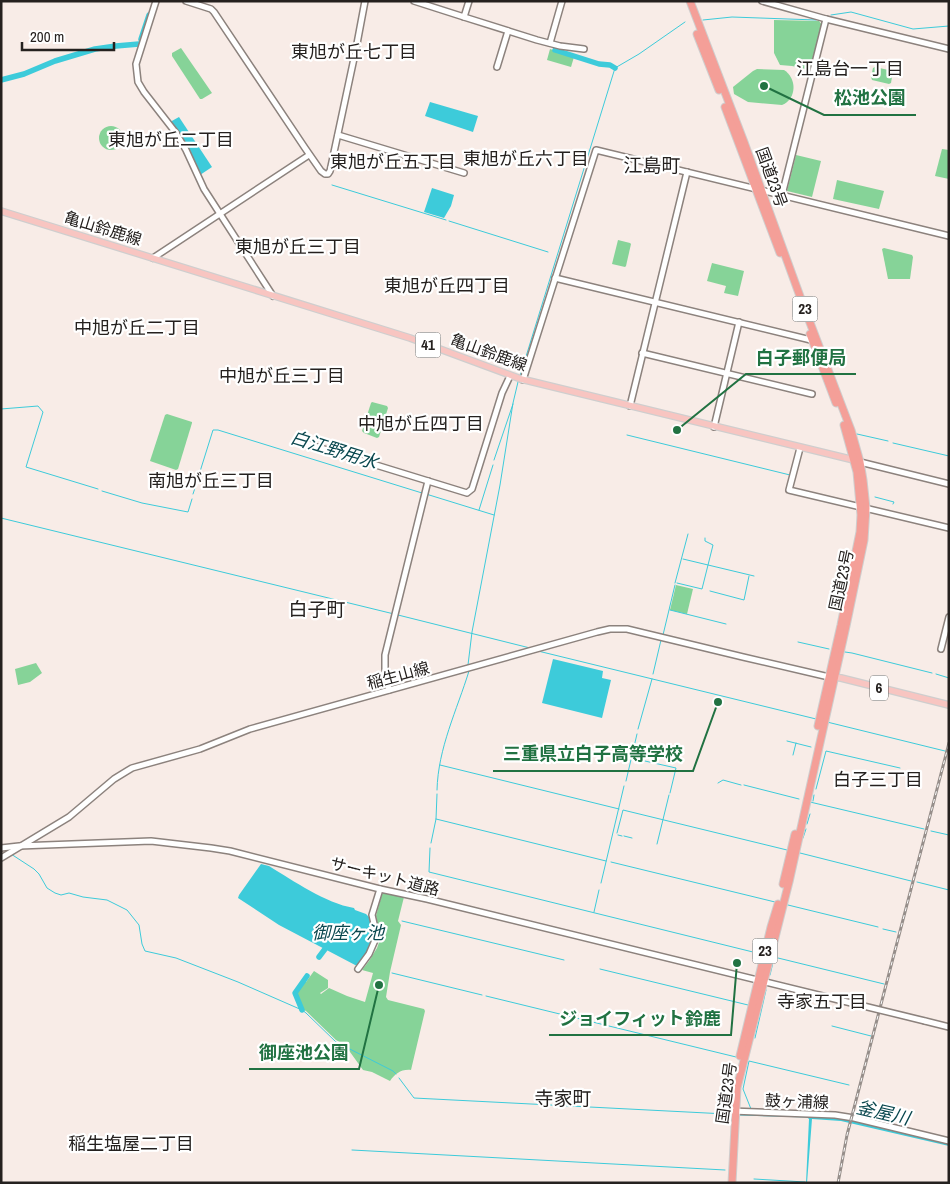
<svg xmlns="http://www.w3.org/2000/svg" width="950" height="1184" font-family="'Archivo Narrow','Noto Sans JP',sans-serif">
	<rect width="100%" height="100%" fill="#f8ece7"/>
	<g fill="#86d398">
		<path d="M774,20L819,21L822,25L810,70L792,66L780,65L774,53Z"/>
		<path d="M181,48L212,93L202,99H200L172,56V53Z"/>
		<path d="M550,49L574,57L571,67L547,60Z"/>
		<path d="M875,67L893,71L891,83L889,84L872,80L871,77L873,68Z"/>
		<path d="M757,69L784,70C797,78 797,99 782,105L748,102L734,94L733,87L753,71Z"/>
		<circle cx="111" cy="138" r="12"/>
		<path d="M942,149L949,150V179L935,176Z"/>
		<path d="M796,155L821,161L812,197L787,191Z"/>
		<path d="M837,180L884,191L879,209L833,199Z"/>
		<path d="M618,240L630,243L631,244L626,266L625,267L612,264Z"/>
		<path d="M884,248L912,255L913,257L910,279H888L882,249Z"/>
		<path d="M712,263L744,271L738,296L724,293L726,286L707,281Z"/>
		<path d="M372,402L387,406L388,408L379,437L377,438L364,433L362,431L371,403Z"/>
		<path d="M167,414L192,422V423L178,469L176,470L150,461L165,415Z"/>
		<path d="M676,585L693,589L687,614L670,610Z"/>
		<path d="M36,663L42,673L30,682L18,685L15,669Z"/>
		<path d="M384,892L404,897L398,921L401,925L390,972L386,997L388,1000L424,1009L425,1011L411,1070C401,1069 395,1074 390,1081L372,1072L363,1070L345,1045L336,1040L306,1011L302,1009L303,1007L296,993L305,981L306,982L314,971L328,980V988L320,993L321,994L329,988L347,996L365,1002L373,973L362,970L369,961L377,948L381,937L376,916L382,894Z"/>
	</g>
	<g fill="#3dcbda">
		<path d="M430,102L478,116L473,132L425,116Z"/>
		<path d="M179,117L212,167L200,175L170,122Z"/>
		<path d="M432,188L454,195L451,206L444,218L424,212Z"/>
		<path d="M553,659L603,671L602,678L611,680L602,718L542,703Z"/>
		<path d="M261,864L269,866C294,881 325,903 354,908L355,910L366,914L369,917L374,937L371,947L357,966L279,925L238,898L239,895Z"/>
		<path d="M804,1115L849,1118L949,1142V1146L841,1121L812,1119L807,1183H806L809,1119Z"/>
	</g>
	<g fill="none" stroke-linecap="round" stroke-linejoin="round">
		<g stroke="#3dcbda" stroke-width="1">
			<path d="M831,15L851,12L913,29L949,26"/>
			<path d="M703,20L732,17L816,20"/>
			<path d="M332,185L446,220"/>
			<path d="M449,221L548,252"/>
			<path d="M520,376L615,68L639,54L685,22"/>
			<path d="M1,409L38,406L43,412L26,467L98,489"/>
			<path d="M857,434L888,441"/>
			<path d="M627,435L790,475"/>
			<path d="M893,443L949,456"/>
			<path d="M494,460L513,404"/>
			<path d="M198,478L213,430H218L422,493"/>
			<path d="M102,491L142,503L188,512L192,499"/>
			<path d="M193,494L197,482"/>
			<path d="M426,494L494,515"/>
			<path d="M875,497L894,502L893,504"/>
			<path d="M479,510L493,465"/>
			<path d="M1,518L394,614"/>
			<path d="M683,559L754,576"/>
			<path d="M675,583L688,534"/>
			<path d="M677,583L702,589L713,545L705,541V538"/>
			<path d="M710,591L744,600L749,576"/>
			<path d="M670,610L726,624"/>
			<path d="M398,615L530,648"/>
			<path d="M663,635L675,585"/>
			<path d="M798,642L829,649"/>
			<path d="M538,651L816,719"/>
			<path d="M845,652L852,653L932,673"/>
			<path d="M468,665L472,632L500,485L513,403L518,382"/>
			<path d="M653,674L661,640"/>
			<path d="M936,674L949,678"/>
			<path d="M827,722L949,752"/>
			<path d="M638,729L652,679"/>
			<path d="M787,741L811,747"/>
			<path d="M793,755L796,743"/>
			<path d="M636,759L676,768L670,793"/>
			<path d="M440,765L619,809"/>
			<path d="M626,781L637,734"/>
			<path d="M718,783L723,780L741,785"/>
			<path d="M744,785L799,799"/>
			<path d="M816,789L826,751L900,768"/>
			<path d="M437,790C438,748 457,710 469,671"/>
			<path d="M813,801L814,795"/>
			<path d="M810,802L924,829"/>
			<path d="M436,819L606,861"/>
			<path d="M807,824L810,814"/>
			<path d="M931,831L949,835"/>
			<path d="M617,833L623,810L787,850"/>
			<path d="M618,835L622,836"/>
			<path d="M624,836L632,838"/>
			<path d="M803,838L806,829"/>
			<path d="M431,843L436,819L437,794"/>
			<path d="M657,844L669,795"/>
			<path d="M430,848L429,872L761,954"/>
			<path d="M800,853L911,881"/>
			<path d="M11,854L34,869L39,874L47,888L55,893L61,895L69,893L83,897L107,900L127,910L139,925L142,944L145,951L176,958L238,982L302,1010L306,1013L336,1042L393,1071L396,1074"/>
			<path d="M611,862L775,902"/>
			<path d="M917,882L949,890"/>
			<path d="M601,883L624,786"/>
			<path d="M788,905L878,927"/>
			<path d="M594,912L599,890"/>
			<path d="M402,921L564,960"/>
			<path d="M883,929L896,932"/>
			<path d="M774,957L884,984"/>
			<path d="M600,969L748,1005"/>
			<path d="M392,973L482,995"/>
			<path d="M770,975L776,950"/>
			<path d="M486,996L736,1057"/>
			<path d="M832,1026L871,1036"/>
			<path d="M755,1038L766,990"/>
			<path d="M399,1078L414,1098L726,1114"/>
			<path d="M751,1109L743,1089L749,1061L849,1085"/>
			<path d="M739,1115L808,1117"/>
			<path d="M352,1150L725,1170"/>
			<path d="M754,1179L805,1182"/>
		</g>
		<g stroke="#3dcbda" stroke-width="5.5">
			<path d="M141,39L149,15"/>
			<path d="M555,50L599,64L610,65L615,68"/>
			<path d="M1,80L24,74L55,61L95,49L116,46L139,44"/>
			<path d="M319,957L325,949"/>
			<path d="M302,1010L295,993L307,976"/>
		</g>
		<g stroke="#8c827d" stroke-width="8">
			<g id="secondary">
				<path d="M156,1L136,64L138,82L144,92L176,133L186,150L204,189L273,296"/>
				<path d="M186,1L211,9L214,12L305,148L321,171L325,174H328L330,171L356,49L365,1"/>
				<path d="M414,1L464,17L469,1"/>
				<path d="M762,1L826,19L949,49"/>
				<path d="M464,17L537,40L560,46L584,49"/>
				<path d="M550,43L562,1"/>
				<path d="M497,67L508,31"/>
				<path d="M338,135L464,173"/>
				<path d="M782,195L826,19"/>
				<path d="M153,258L309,155"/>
				<path d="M555,278L815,341"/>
				<path d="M642,353L812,394"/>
				<path d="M523,380L596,150L949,236"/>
				<path d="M630,406L687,172"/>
				<path d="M714,427L739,322"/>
				<path d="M298,441L467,493L472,489L502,393L510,376"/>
				<path d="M800,448L789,490L949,528"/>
				<path d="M860,462L949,484"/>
				<path d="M941,649L949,617"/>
				<path d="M389,690L385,669V655L428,481"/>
				<path d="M1,848L19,846L151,841L211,848L230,851L380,889L427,899L843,1001"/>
				<path d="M1,858L69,817L114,779L127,771L132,768L200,749L250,729L597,632L610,629H627L743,657L829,677"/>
				<path d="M358,969L369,954L376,938V932L372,915L380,889"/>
				<path d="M925,1021L949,1027"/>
				<path d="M731,1111L835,1115L854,1118L949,1141"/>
			</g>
		</g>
		<g stroke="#cfcece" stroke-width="8">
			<g id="primary">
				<path d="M1,211L410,338L521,379L858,461"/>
				<path d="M832,677L841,678L949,705"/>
			</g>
		</g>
		<g stroke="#cfcece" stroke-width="9">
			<g id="highway">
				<path d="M690,1L744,142L801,299L851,430L860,462L863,480L866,508L864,540L846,626L789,882L737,1088L732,1183"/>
				<path d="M697,34L719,90"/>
				<path d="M725,107L780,253"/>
				<path d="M810,334L836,403"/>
				<path d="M818,726L841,625L860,532L861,515L857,472L844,425"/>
				<path d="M783,884L795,834"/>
				<path d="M740,1056L771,927L778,904"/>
			</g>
		</g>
		<use href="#secondary" stroke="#fff" stroke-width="5"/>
		<use href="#primary" stroke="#f8c5c1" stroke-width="5.5"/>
		<use href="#highway" stroke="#f49f98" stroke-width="7"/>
		<g stroke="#968e8a" stroke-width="3">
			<path id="rail" d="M838,1183L847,1135L949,743"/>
		</g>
		<use href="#rail" stroke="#fff" stroke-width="1" stroke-dasharray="4" stroke-linecap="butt"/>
		<g stroke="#8c827d" stroke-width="8" stroke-linecap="butt">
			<path id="secondary-bridge" d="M843,1001L925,1021"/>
		</g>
		<use href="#secondary-bridge" stroke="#fff" stroke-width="5"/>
	</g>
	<g text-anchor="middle" stroke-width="4.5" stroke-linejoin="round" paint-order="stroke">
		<g fill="#fff" stroke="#666462" stroke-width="1">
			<rect x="792.5" y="296.5" width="25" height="25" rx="4"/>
			<rect x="415.5" y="332.5" width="25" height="25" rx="4"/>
			<rect x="870" y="675.5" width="18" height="25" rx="4"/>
			<rect x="752.5" y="938.5" width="25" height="25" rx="4"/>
		</g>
		<g font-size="15" font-weight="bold" fill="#25211f">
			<text x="805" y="314">23</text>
			<text x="428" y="350">41</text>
			<text x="879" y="693">6</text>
			<text x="765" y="956">23</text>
		</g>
		<g font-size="16" fill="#25211f" stroke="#fff">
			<text transform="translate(772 177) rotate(70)" y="6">国道23号</text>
			<text transform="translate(103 228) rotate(17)" y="6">亀山鈴鹿線</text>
			<text transform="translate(489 352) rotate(20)" y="6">亀山鈴鹿線</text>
			<text transform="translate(841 580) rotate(-78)" y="6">国道23号</text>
			<text transform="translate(398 675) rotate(-15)" y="6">稲生山線</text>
			<text transform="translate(385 876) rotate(14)" y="6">サーキット道路</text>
			<text transform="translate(726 1093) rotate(-82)" y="6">国道23号</text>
			<text transform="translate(797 1101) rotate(2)" y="6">鼓ヶ浦線</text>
		</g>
		<g font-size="18" fill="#25211f" stroke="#fff">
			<text x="354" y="58">東旭が丘七丁目</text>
			<text x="850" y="75">江島台一丁目</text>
			<text x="171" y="146">東旭が丘二丁目</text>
			<text x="526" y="165">東旭が丘六丁目</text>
			<text x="393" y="168">東旭が丘五丁目</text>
			<text x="298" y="253">東旭が丘三丁目</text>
			<text x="447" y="292">東旭が丘四丁目</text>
			<text x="137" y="334">中旭が丘二丁目</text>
			<text x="282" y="382">中旭が丘三丁目</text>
			<text x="421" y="430">中旭が丘四丁目</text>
			<text x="211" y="487">南旭が丘三丁目</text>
			<text x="878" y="786">白子三丁目</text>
			<text x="822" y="1008">寺家五丁目</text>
			<text x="131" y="1150">稲生塩屋二丁目</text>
		</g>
		<g font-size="18" font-style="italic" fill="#0a484f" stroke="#fff">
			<text transform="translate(334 450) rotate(17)" y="6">白江野用水</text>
			<text x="348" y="939">御座ヶ池</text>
			<text transform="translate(883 1113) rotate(13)" y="6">釜屋川</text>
		</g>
		<g font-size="19" fill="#25211f" stroke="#fff">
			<text x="652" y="172">江島町</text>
			<text x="317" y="616">白子町</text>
			<text x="563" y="1105">寺家町</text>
		</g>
	</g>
	<path fill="none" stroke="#217242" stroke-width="2" d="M764 86L824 115H916M677 430L746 374H856M718 702L693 771H493M737 963L731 1035H549M379 985L359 1069H249"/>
	<g fill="#217242" stroke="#fff" stroke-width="2">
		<circle cx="764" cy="86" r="5"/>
		<circle cx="677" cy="430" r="5"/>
		<circle cx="718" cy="702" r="5"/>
		<circle cx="737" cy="963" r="5"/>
		<circle cx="379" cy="985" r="5"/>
	</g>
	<g font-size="18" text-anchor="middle" font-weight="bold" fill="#217242" stroke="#fff" stroke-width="4.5" stroke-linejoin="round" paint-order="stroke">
		<text x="870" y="104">松池公園</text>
		<text x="801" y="364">白子郵便局</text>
		<text x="593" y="760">三重県立白子高等学校</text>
		<text x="640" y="1025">ジョイフィット鈴鹿</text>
		<text x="304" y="1059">御座池公園</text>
	</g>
	<rect width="950" height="1184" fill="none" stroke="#25211f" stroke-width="5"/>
	<path d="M22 42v8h92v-8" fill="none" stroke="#25211f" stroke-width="2.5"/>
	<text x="30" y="42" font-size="15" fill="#25211f" stroke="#ffffff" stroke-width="4" paint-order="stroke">200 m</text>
</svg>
